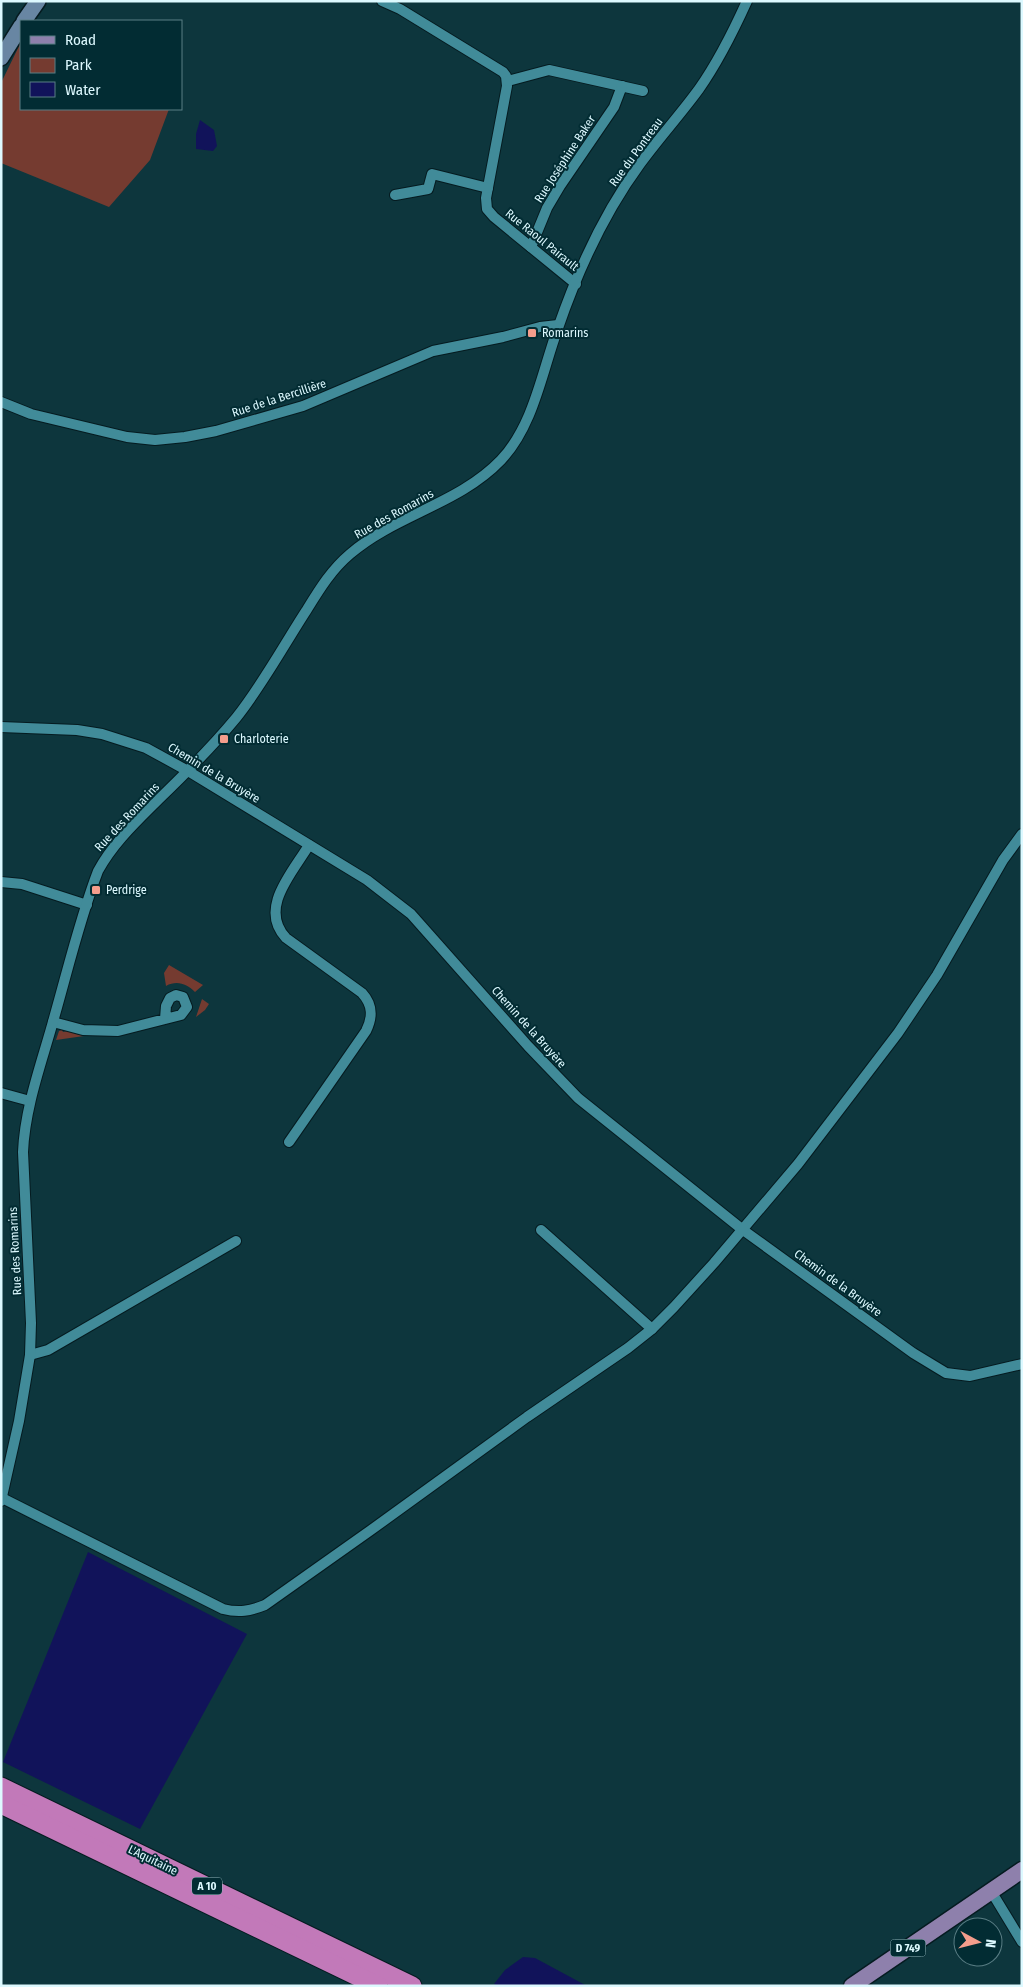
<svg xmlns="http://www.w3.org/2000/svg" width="1023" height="1987" font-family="'Fira Sans Condensed',sans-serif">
	<rect width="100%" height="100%" fill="#0d363d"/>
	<g fill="#753b30">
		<path d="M21,42V109H169L150,160L109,207L1,163V83Z"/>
		<path d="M169,965L203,985L195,992C187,984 177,980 166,986L164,973Z"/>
		<path d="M202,999L209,1004L205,1010L196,1017Z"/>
		<path d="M62,1030L63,1032L67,1031L84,1036L56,1040L59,1031Z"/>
	</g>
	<g fill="#11135a">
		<path d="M200,120L214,130L217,146L213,151L196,149V134Z"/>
		<path d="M88,1552L247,1634L140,1829L3,1762Z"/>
		<path d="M523,1957L535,1958L587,1986H498L494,1984L505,1970Z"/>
	</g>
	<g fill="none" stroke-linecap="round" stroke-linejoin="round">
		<g stroke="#051b20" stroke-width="12">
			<g id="street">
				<path d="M382,1L400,9L503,72L506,76L507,86L486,198L487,209L494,217L576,284"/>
				<path d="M508,81L549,70L643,91"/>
				<path d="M395,195L428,189L432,174L488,188"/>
				<path d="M531,247L547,208L560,186L614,107L622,86"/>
				<path d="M1,402L31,414L127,437L155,440L185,437L216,431L303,406L433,351L503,337L540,327L558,325"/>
				<path d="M1,727L77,730L102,734L146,748L188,771L367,880L411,914L528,1046L578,1098L743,1230L913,1353L946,1373L970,1376L1022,1364"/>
				<path d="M1,882L22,884L87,905"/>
				<path d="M53,1022L83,1030L118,1031L181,1015L187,1007L183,997L176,995L170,998L166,1006L165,1019"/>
				<path d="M1,1093L30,1101"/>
				<path d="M289,1142L366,1031C373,1017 373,1005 362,993L286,938C258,908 293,872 309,845"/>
				<path d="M541,1230L652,1329"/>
				<path d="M30,1355L48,1350L236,1241"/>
				<path d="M2,1498L223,1609C239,1613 250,1611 265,1605L371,1530L527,1417L628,1348L652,1329L674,1307L714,1263L798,1164L898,1033L937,975L1003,860L1022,834"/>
				<path d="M1,1501L19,1421L30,1355L31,1323L23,1152C25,1106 42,1062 54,1018C68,969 80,918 98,871C113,843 137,821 159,799C186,773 212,747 236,718C261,687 284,645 306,611C319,590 331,570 350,554C395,515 459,504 501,460C534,425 542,371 558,328C578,270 604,213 640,164C659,138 680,115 699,89C718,62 733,32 747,1"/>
				<path d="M991,1891L1022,1942"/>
			</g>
		</g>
		<g stroke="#051b20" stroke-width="18">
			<g id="secondary">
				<path d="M24,21L38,1"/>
				<path d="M1,58L21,26"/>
			</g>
		</g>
		<g stroke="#051b20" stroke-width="19">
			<path id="primary" d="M852,1986L1022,1870"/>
		</g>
		<g stroke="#051b20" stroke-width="21">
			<g id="highway">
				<path d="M1,1787L412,1986"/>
				<path d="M1,1804L378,1986"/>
			</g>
		</g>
		<use href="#street" stroke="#418b99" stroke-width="10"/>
		<use href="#secondary" stroke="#6886a3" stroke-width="15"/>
		<use href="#primary" stroke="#8e80ac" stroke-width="16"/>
		<use href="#highway" stroke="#c279b9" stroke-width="19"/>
	</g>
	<g fill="#f49d8c" stroke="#022c33" stroke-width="2">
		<rect x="527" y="328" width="10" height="10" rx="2.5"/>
		<rect x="219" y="734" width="10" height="10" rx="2.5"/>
		<rect x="91" y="885" width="10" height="10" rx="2.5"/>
	</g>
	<g text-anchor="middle" stroke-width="4" stroke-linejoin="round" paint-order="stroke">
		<g fill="#022c33" stroke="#9bbcc2" stroke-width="1">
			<rect x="192" y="1877.5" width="30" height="17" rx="4"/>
			<rect x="890.5" y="1939.5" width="35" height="17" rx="4"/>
		</g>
		<g font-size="11" font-weight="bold" fill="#ddf9ff">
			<text x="207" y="1890">A 10</text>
			<text x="908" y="1952">D 749</text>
		</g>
		<g font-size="12" fill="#ddf9ff" stroke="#022c33">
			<text transform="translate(636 152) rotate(-54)" y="4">Rue du Pontreau</text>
			<text transform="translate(565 159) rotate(-57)" y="4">Rue Joséphine Baker</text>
			<text transform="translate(542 240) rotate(39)" y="4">Rue Raoul Pairault</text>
			<text transform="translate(279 398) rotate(-18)" y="4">Rue de la Bercillière</text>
			<text transform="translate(394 514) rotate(-29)" y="4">Rue des Romarins</text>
			<text transform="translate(214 773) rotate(31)" y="4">Chemin de la Bruyère</text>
			<text transform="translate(127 817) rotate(-47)" y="4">Rue des Romarins</text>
			<text transform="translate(529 1027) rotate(48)" y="4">Chemin de la Bruyère</text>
			<text transform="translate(15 1251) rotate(-93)" y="4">Rue des Romarins</text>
			<text transform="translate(838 1283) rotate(36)" y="4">Chemin de la Bruyère</text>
			<text transform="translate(153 1860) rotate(26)" y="4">L'Aquitaine</text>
		</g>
		<g font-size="12" fill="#ddf9ff" stroke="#022c33" text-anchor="start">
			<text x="542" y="337">Romarins</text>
			<text x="234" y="743">Charloterie</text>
			<text x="106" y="894">Perdrige</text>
		</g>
	</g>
	<rect width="1023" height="1987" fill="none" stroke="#ddf9ff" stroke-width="5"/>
	<rect x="20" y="20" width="162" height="90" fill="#022c33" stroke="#5a7e85"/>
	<rect x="30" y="36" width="25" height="8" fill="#8e80ac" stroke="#5a7e85"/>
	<text x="65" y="45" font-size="15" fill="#ddf9ff">Road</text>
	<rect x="30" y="58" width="25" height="15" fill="#753b30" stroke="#5a7e85"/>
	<text x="65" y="70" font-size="15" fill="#ddf9ff">Park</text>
	<rect x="30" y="82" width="25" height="15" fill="#11135a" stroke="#5a7e85"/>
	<text x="65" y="95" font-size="15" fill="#ddf9ff">Water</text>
	<g transform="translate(978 1942) rotate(97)"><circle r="24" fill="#022c33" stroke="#5a7e85"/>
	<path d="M0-4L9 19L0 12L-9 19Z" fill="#f49d8c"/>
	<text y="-8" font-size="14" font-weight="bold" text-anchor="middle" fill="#ddf9ff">N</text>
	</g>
</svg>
